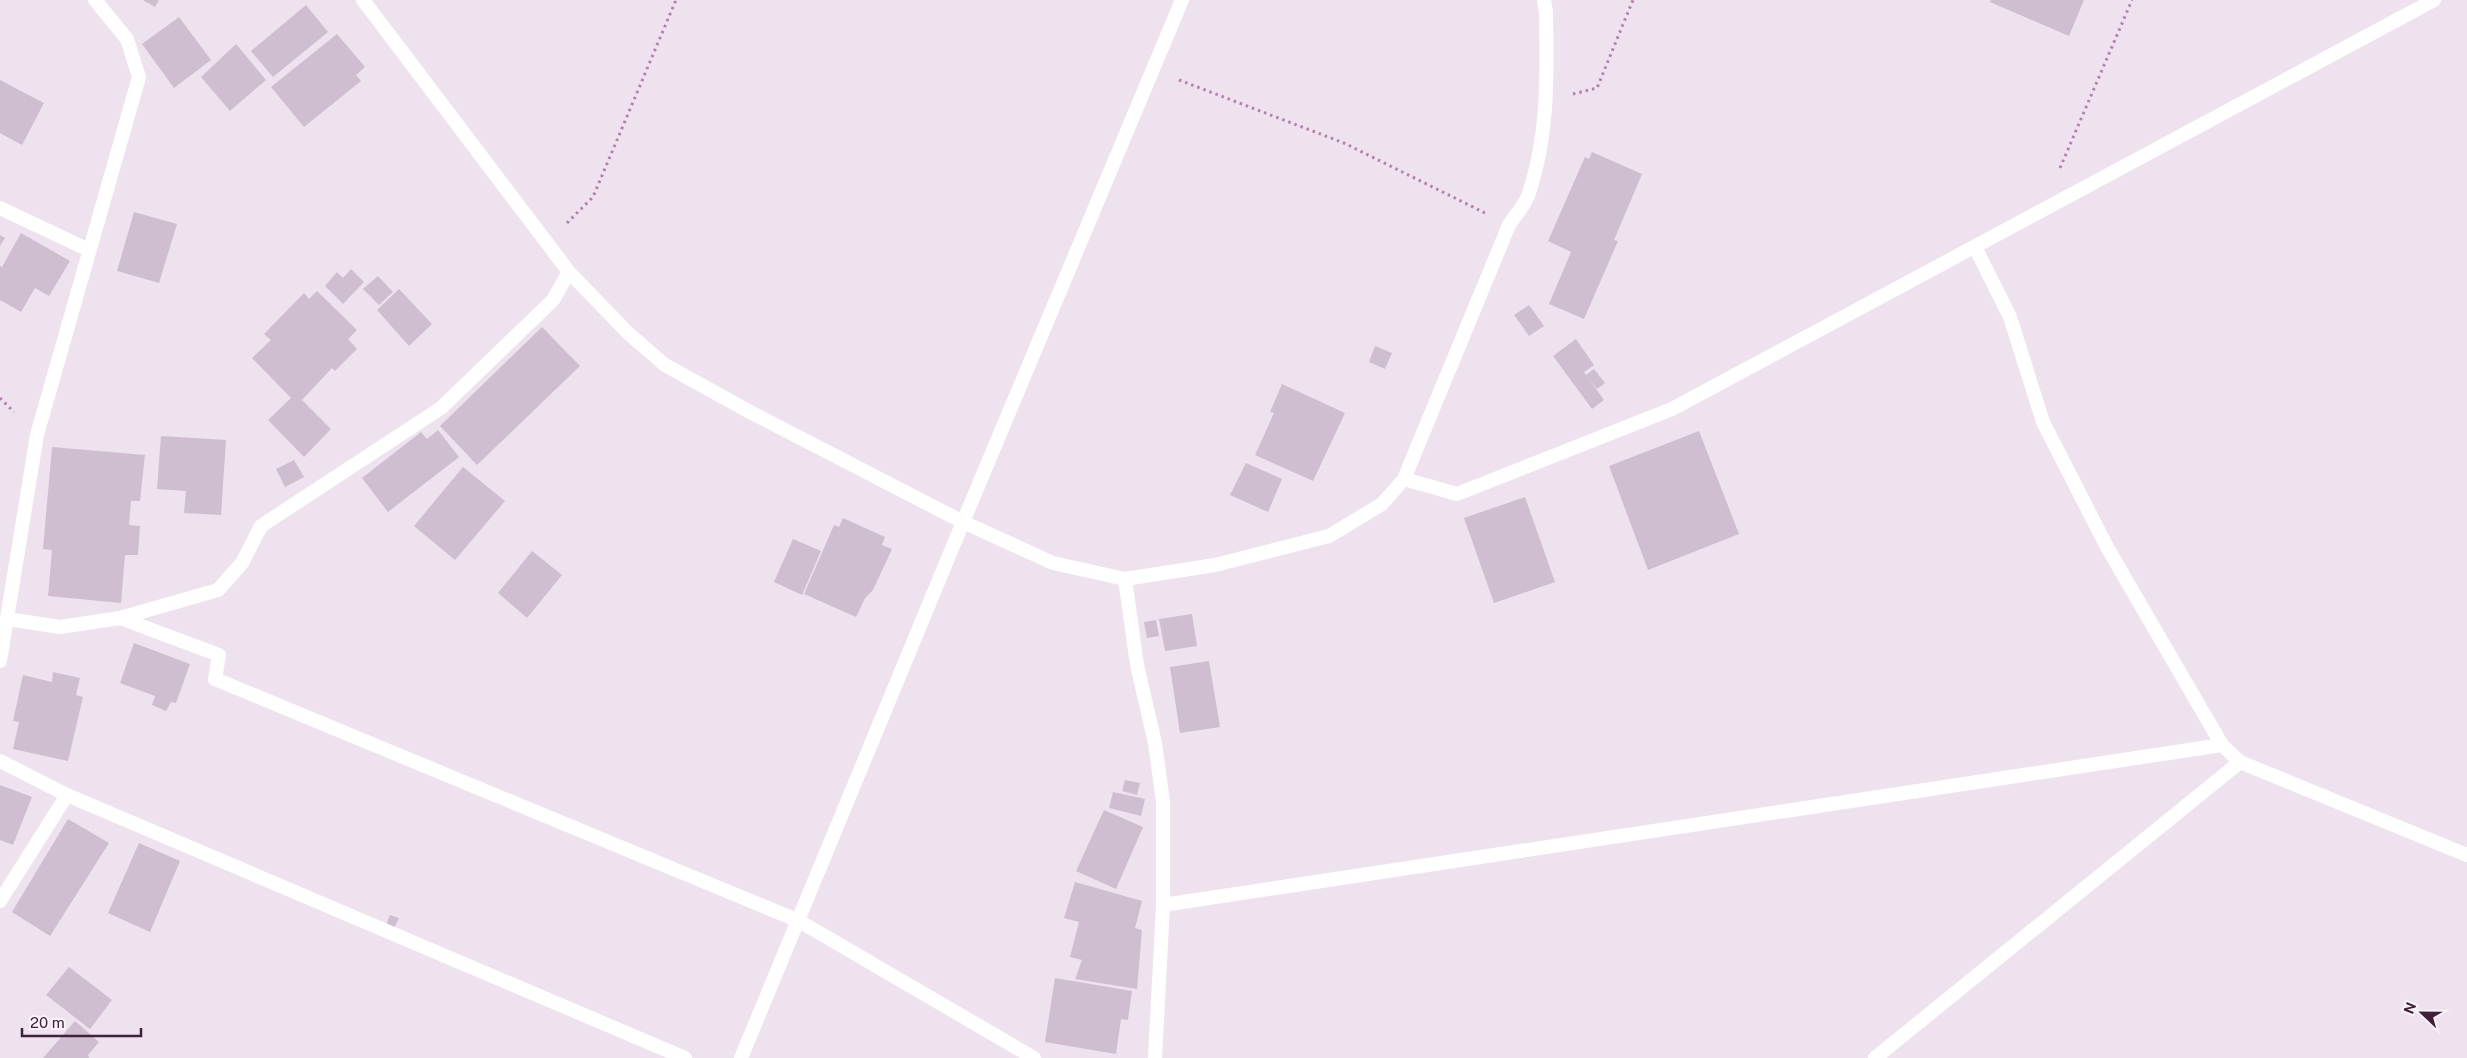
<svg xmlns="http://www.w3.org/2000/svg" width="2467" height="1058" font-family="'Public Sans',sans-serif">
	<rect width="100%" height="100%" fill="#eee2ee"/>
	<g fill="#cfbecf">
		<path d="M143,0H159L155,7Z"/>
		<path d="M1991,0H2084L2069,36L1990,2Z"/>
		<path d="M306,5L328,32L273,77L251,51Z"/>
		<path d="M179,17L211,60L174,88L142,44Z"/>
		<path d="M337,34L365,67L356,75L361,81L304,127L271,87Z"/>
		<path d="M236,44L266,80L230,111L201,77Z"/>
		<path d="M0,80L44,103L22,145L0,133Z"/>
		<path d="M1592,152L1642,174L1614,240L1618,241L1584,319L1549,304L1571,252L1548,241L1585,157L1589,159Z"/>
		<path d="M134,212L177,224L159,283L117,271Z"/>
		<path d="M21,233L70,261L49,296L35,288L21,312L0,300V266L2,267Z"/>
		<path d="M0,235L5,238L0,246Z"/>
		<path d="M351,269L364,282L343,304L325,286L337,272L343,278Z"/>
		<path d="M378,276L393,292L379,305L363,289Z"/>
		<path d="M399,289L432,324L409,346L377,310Z"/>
		<path d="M317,291L357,330L348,339L357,349L335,371L332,368L302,400L331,429L304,457L268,420L291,398L252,358L271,340L264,334L304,293L309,299Z"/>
		<path d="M1529,305L1544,326L1529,336L1514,315Z"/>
		<path d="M542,327L580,366L477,465L440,426Z"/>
		<path d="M1576,339L1594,365L1584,372L1604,400L1592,409L1553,356Z"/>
		<path d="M1375,346L1392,353L1385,369L1369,362Z"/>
		<path d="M1594,369L1605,383L1597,389L1586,375Z"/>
		<path d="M1282,384L1345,413L1313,481L1255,455L1274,413L1270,412Z"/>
		<path d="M438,430L459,457L388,512L362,478L421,432L427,439Z"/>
		<path d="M1699,431L1739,534L1648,570L1609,466Z"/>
		<path d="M161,436L226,440L221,515L184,513L186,491L157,489Z"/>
		<path d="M52,447L145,455L140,501H131L129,525L140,526L138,555H125L121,603L48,596L52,550L43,549Z"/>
		<path d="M294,460L304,477L285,487L276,469Z"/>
		<path d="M1246,463L1282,479L1268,512L1230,495Z"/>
		<path d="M463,467L505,501L455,560L414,526Z"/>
		<path d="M1525,497L1555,582L1494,603L1464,518Z"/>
		<path d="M843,518L885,537L882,545L892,549L873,590L865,598L856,617L804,594L834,525L839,527Z"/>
		<path d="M793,539L821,551L802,595L774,582Z"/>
		<path d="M532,551L562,575L527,618L498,593Z"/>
		<path d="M1192,614L1197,646L1165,651L1159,619Z"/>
		<path d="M1156,620L1159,636L1147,638L1144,622Z"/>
		<path d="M134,643L190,664L176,703L171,702L166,711L152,705L155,696L120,683Z"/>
		<path d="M1209,661L1220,727L1180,733L1170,667Z"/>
		<path d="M53,672L80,678L76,695L83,697L68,761L13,749L19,722L13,721L23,675L52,682Z"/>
		<path d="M1125,780L1140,783L1137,795L1122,791Z"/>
		<path d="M0,785L32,797L13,845L0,840Z"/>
		<path d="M1113,792L1145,799L1141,816L1109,808Z"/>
		<path d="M1104,810L1143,827L1116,889L1076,871Z"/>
		<path d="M68,819L109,843L50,936L12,912Z"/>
		<path d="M139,843L180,861L150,932L108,913Z"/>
		<path d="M1075,882L1142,901L1135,928L1142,930L1137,989L1075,979L1082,960L1070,957L1079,922L1064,918Z"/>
		<path d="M390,915L399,918L394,928L386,925Z"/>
		<path d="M69,967L112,1000L90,1029L46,995Z"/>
		<path d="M1055,978L1132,991L1128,1020L1121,1019L1116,1054L1045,1042Z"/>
		<path d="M75,1021L99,1042L88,1055L89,1058H43Z"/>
	</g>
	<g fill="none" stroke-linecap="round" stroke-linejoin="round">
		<g stroke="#b57fae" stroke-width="3" stroke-dasharray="2.5 4" stroke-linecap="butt">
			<path d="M1179,80L1344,143L1485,213"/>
			<path d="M1573,94L1597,88L1633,0"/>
			<path d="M2060,168L2132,0"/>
			<path d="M567,223L593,197L676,0"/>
			<path d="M0,398L14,412"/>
		</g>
		<g stroke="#fff" stroke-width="14">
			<path d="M0,208L89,250"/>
			<path d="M1975,247L2010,317L2043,422L2107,547L2222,745L2240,762L2467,855"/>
			<path d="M1404,479L1457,494L1672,409L2434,0"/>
			<path d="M963,522L1182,0"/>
			<path d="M1125,579L1137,665L1155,743L1163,802V905L1155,1058"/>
			<path d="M120,618L219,655L215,679L799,921L1034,1058"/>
			<path d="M8,619L60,627L120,618L218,590L242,563L261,526L441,408L553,300L569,272"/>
			<path d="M0,661L37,435L139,77L127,39L95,0"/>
			<path d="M0,761L67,795"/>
			<path d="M0,901L67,795L685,1058"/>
			<path d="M1163,905L2222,745"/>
			<path d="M1875,1058L2240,762"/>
		</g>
		<g stroke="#fff" stroke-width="14">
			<path d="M363,0L569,272L628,333L665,365L750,412L963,522L1053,563L1125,579L1215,565L1329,536L1382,504L1404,479L1509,225C1515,216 1524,206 1528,196C1549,135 1547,75 1546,12L1544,0"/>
			<path d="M741,1058L963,522"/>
		</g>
	</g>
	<g transform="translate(2422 1013) rotate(292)" stroke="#f9f3fa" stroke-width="4" paint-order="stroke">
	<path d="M0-4L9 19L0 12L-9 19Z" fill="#41203b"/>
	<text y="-8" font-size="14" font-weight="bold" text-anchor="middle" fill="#41203b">N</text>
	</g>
	<path d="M22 1028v8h119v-8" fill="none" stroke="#41203b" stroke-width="2.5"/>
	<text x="30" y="1028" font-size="15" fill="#41203b" stroke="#f9f3fa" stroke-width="4" paint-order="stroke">20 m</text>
</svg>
